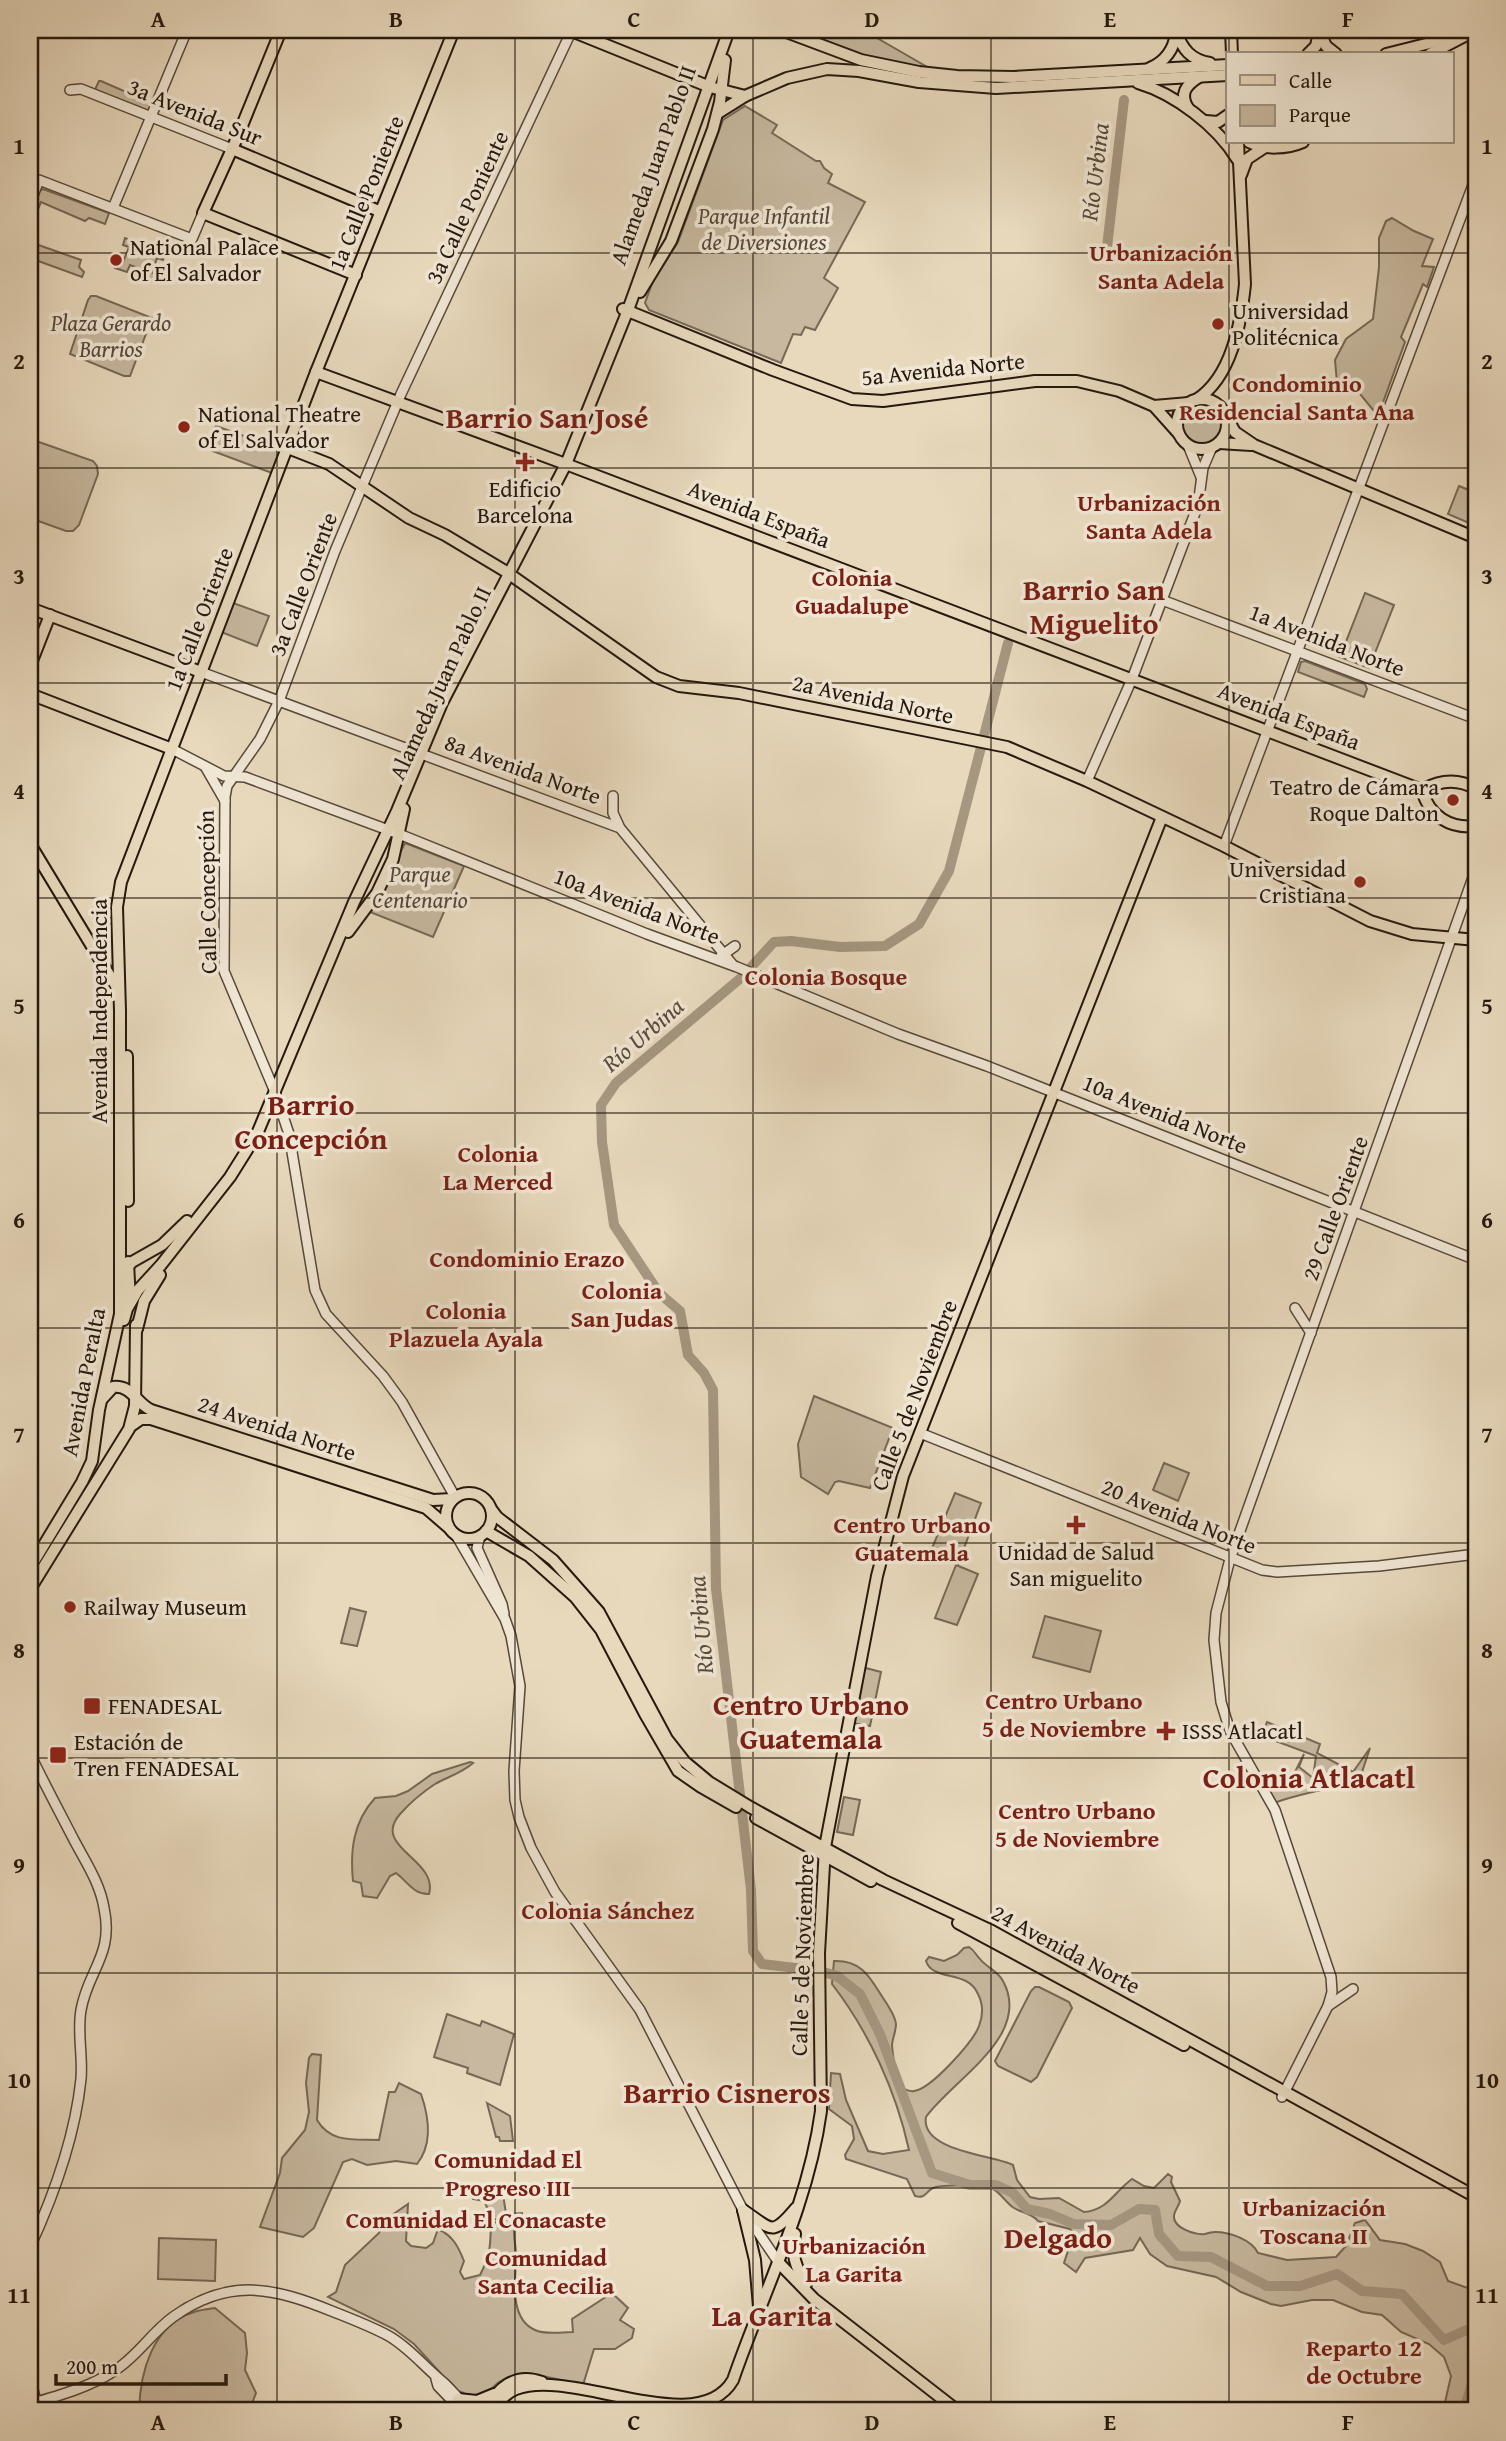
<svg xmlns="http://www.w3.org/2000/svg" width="1506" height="2441" font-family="'Gentium Book Plus',serif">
	<rect width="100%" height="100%" fill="#e8d9bd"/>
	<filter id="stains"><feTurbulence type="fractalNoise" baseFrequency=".00286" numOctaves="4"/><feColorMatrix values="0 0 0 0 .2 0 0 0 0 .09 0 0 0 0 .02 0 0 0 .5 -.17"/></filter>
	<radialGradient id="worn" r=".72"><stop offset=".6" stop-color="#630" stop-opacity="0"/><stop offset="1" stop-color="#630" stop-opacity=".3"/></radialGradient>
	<g fill="#c7b89f" stroke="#766856" stroke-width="2">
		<path d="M798,30H863L936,72C909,68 817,46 798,30Z"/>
		<path d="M99,81H101L156,105L149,117L93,94Z"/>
		<path d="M745,106L777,125L772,133L816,161H820L824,168L832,174L828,183L865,202L824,278L838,288L815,330L805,327L801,335L793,334L781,363L649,310L645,303L653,281L678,242L723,120Z"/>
		<path d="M43,189L109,213L105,224L89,218L85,221L41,202L34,219L30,218L39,191Z"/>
		<path d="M1392,218L1414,231L1433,239L1422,266L1434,267L1427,287L1423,284L1401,337L1405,342L1378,416L1352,384L1338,394L1335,360L1346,339L1373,319L1379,267V238L1386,221Z"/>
		<path d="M125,238L165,254L163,260L157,258L152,273L157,275L155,283L141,278L144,270L130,265L127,272L115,268L117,260L123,262L129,247L123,245Z"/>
		<path d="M30,242L81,260L79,267L84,272L82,277L30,258Z"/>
		<path d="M91,296H96L152,318L130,376H124L70,354L88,300Z"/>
		<circle cx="1202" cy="425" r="22"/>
		<path d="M216,426L280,449L272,473L207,449Z"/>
		<path d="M39,442L93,461L97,466L98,474L79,525L73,531H66L30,518V451L34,444Z"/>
		<path d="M1459,486L1476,493V526L1448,514Z"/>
		<path d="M1365,593L1394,605L1369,668L1340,657Z"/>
		<path d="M233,603L269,616L257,646L221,632Z"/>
		<path d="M1305,661L1365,684L1367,689L1364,697L1298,672L1301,662Z"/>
		<path d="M405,843L464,866L433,937L370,912Z"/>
		<path d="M814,1396L893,1428L870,1488L839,1481L835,1482L828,1494L801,1477L798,1444Z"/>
		<path d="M1164,1463L1189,1473L1178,1501L1153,1490Z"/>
		<path d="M955,1493L981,1503L958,1564L930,1553Z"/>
		<path d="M956,1565L978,1574L957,1625L935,1618Z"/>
		<path d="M350,1608L366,1612L357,1646L341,1643Z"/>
		<path d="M1045,1616L1101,1631L1090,1672L1033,1657Z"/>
		<path d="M862,1667L881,1672L870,1726L852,1723Z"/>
		<path d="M1267,1722L1320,1744L1317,1753L1353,1772L1370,1748L1360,1778C1332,1790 1303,1792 1274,1803L1266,1787L1294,1774L1304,1754L1299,1767L1313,1778L1316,1756L1262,1736Z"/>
		<path d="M470,1762L473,1763C462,1773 447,1777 435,1784C423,1792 410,1803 401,1813C369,1847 439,1859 429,1894C414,1895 407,1881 396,1873L390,1876L377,1898L363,1896L361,1883L353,1881C350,1851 353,1822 375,1798L396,1796L408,1791L432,1774Z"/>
		<path d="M844,1797L860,1800L853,1835L837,1832Z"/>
		<path d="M969,1947C975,1951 975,1954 980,1959C986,1967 998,1971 1003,1981C1033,2036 952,2080 926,2117C920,2151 993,2155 1013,2165L1017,2180L1030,2197L1039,2199L1059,2198L1084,2212C1108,2210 1114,2192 1132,2179L1144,2186L1154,2188L1168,2174L1172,2177L1171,2182L1180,2201C1179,2206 1174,2211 1174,2216C1173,2228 1195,2235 1205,2234C1208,2233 1212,2232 1215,2232C1230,2232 1252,2240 1258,2253L1287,2260L1336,2257L1346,2246L1355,2223L1365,2220L1380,2240L1405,2244L1423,2251L1440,2262L1448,2281L1476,2291V2411H1443L1451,2376L1444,2357L1429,2344L1401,2332L1382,2315L1362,2312L1333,2300H1312L1281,2306L1271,2304L1241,2292L1216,2277L1167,2266L1150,2254L1140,2238L1133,2250L1085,2258L1076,2272L1064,2263L1074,2233L1070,2229L1038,2221C1032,2213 1022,2213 1014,2208C1006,2203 1001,2193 993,2189C986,2185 941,2184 933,2188C925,2192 926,2199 915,2196L907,2179L846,2159L845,2155L854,2139L852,2126L829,2109L831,2073L840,2074L846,2100L868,2151L883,2154L909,2150C896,2091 869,2032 832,1984L834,1961C866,1960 872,1983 887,2004C891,2011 895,2016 896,2024C896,2032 892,2039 892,2046C893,2060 897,2077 904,2089C907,2090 911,2092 914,2091C931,2089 973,2042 979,2026C983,2016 983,2004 978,1994C967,1969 933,1982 926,1961L929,1957L944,1961L957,1955L964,1948Z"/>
		<path d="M1039,1987L1069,2002L1072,2008L1037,2077L1031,2082L998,2066L995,2061L1031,1991L1035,1987Z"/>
		<path d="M447,2014L480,2026L482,2021L514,2034L500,2085L467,2073L468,2068L434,2057Z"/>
		<path d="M312,2054L321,2055L317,2120C331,2144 356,2139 379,2140L389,2092H395L399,2083L421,2094C429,2117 433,2144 417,2164L396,2161L367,2165L352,2159L343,2162L314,2228L303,2237L260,2227L280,2173L282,2158L305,2130L309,2112L306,2083L309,2058Z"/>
		<path d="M487,2103L510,2116L513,2141H500L499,2137H496Z"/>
		<path d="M501,2184L502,2188L507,2220L490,2219L483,2212L487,2207L484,2201L473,2199L471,2189Z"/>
		<path d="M408,2204L406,2241L411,2246L426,2248L433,2243L438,2229C453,2236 458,2246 464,2261L460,2272L464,2279L480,2275C491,2253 490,2248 491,2224L498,2221L511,2224L509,2214L522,2213V2216L512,2223H515C512,2234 516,2244 516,2255C516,2278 508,2318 535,2330C545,2335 562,2332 573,2332L572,2319L612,2293L628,2308L620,2320L634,2329L632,2338L615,2349H594L583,2385C557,2380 523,2366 499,2382C493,2386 488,2393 483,2398L467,2397L464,2393L456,2390L414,2344L394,2329L328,2297L336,2292L345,2265L379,2233L385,2220Z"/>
		<path d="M159,2238L216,2240L215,2281L158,2279Z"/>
		<path d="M215,2308L245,2333L247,2353L245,2370L256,2393L249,2411H139C140,2373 152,2325 194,2312C200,2310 208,2309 215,2308Z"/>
	</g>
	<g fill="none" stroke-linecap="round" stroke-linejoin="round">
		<g stroke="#a69781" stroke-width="10">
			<path d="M1107,247L1124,100"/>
			<path d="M1008,643L949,871L919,924L885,946L840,947L791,941L774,942L742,977L616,1083L601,1105L602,1142L614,1225L659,1293L680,1311L688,1355L704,1373L713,1390L716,1588L751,1890L753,1951L762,1964L820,1971L837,1976L860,1994L880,2034L932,2173L970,2185H996L1013,2193L1027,2209L1050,2214L1074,2224L1111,2225L1139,2209L1155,2210L1159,2234L1178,2256L1211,2257L1267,2286H1300L1337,2274L1362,2291L1402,2294L1444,2340L1469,2329L1476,2341"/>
			<path d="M1464,2411L1476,2370"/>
		</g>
		<g stroke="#564839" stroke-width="12">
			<g id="minor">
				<path d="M70,90L81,89L232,149"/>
				<path d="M30,203L39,180L192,239L203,213"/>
				<path d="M113,208L187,30"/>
				<path d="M1188,445L1201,477"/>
				<path d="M1162,600L1476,719"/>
				<path d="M201,672L620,828L733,965"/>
				<path d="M172,749L224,776L245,777L399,834L647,934L737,967L898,1034L987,1066L1476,1260"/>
				<path d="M206,768L225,801"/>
				<path d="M1087,781L1132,679L1162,600L1198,505L1203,468L1212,447"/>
				<path d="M613,796V813L619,826"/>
				<path d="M1224,846L1476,177"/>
				<path d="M721,956L735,946"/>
				<path d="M1295,1308L1311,1333"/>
				<path d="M920,1433L1262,1570L1277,1572L1379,1566L1468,1555L1476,1557"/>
				<path d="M455,1497L402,1402L383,1376L326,1314L315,1290L289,1134L275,1092L224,971L225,797L227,786L260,739L279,701L335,551L401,394L572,30"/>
				<path d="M456,1535L505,1619L511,1636L520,1686L514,1771L515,1800L519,1817L531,1848L555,1892L640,2010L743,2210L779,2263"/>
				<path d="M480,1536L477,1548L502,1604L504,1614"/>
				<path d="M30,1754C44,1783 59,1811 74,1840C85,1861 100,1883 104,1908C114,1955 88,1970 81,2010C77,2032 83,2056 81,2079C75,2137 54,2195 30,2247"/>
				<path d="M1328,2006L1353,1989"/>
				<path d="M1282,2097L1328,2006L1332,1992L1331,1977L1275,1810L1230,1731L1221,1702L1214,1640L1216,1613L1230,1559L1476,869"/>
				<path d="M30,2377L36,2402"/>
				<path d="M436,2379L438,2386L462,2411"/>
				<path d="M30,2404C58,2396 90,2387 114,2371C137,2357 151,2333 173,2317C229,2277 273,2287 334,2312C352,2319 370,2326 387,2335C409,2347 425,2368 444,2383C455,2393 462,2405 475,2411"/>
			</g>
		</g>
		<g stroke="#25180d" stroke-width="14">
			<g id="major">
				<path d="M281,30L237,138L203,213L356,275"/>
				<path d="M569,30L710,87L745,96"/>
				<path d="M781,30L861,60L919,72L957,76L1013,77L1228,65"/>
				<path d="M1231,30L1232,54"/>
				<path d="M1319,30L1326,46L1336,54"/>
				<path d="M1176,31C1182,49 1191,60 1210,63"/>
				<path d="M1308,54L1316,46L1319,32"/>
				<path d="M1386,54L1430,43L1456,30"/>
				<path d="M1430,54L1476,30"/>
				<path d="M1150,68C1166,61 1174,49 1176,33"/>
				<path d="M1138,83C1175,94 1217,126 1237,159"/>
				<path d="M1188,108C1179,94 1186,85 1199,77"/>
				<path d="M718,113L745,96L787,78L827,69L859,71L919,82L996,88L1228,75"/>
				<path d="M1206,121L1218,122L1228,115"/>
				<path d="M1249,142C1265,150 1287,149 1303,142"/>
				<path d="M232,149L379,211"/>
				<path d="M1241,175L1247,159L1265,147"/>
				<path d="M640,292L671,241L713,129L720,102L725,60"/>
				<path d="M623,309L773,370L852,399L883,401L1035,381H1077L1119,391L1154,406L1179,434"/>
				<path d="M316,372L571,466L1346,761L1422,790C1429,816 1450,829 1476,826"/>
				<circle cx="1202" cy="424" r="25"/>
				<path d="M1196,400C1232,377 1241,323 1245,284L1238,142"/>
				<path d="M1154,406L1189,403"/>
				<path d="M1227,418L1235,432L1254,445L1476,538"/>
				<path d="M1219,443L1251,445"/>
				<path d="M288,448L329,464L409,518L445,535L505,571L656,677L679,686L739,693L1007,747L1087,781L1224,846L1370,921L1412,934L1476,940"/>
				<path d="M30,608L201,672"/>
				<path d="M30,666L50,615"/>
				<path d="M30,694L172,749"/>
				<path d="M1422,790C1440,780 1458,778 1476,789"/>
				<path d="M30,844L119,991"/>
				<path d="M348,932L377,893L393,859L404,809"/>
				<path d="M127,1056L128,1201"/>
				<path d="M128,1262L130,1302"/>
				<path d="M121,1273L132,1262L162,1245L187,1221"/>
				<path d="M124,1320L127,1309L138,1290L161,1265L230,1177L257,1134L354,902L397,811L442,703L566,464L628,310L729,30"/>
				<path d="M137,1329L144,1301L160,1275"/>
				<path d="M102,1399L113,1387C132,1385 136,1403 151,1410L433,1500L452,1499"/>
				<path d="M131,1426L141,1419H151L426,1508L448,1527"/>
				<circle cx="469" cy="1516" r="23"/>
				<path d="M491,1509L497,1517L553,1560L599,1612L667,1739L685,1762L709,1782L750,1807L883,1880L990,1930L1476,2197"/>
				<path d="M486,1531L529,1556L575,1597L601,1630L645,1714L678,1771L701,1787L736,1807"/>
				<path d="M30,1568L82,1482L92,1461L99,1410L120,1314V1011L117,907L121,882L316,372L454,30"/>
				<path d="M30,1589L129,1429L135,1406L136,1325"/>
				<path d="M756,1818L871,1881"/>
				<path d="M958,1923L1184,2045"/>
				<path d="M743,2210L755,2260L759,2307"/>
				<path d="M743,2210C772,2229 771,2238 796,2208"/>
				<path d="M795,2234C791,2254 795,2266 806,2284"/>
				<path d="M779,2263L814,2299L958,2411"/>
				<path d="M458,2399L477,2401L494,2394"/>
				<path d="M459,2409L461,2411"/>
				<path d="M486,2411C497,2388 515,2372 542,2382"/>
				<path d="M493,2411C499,2402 505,2393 516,2389C573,2367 698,2441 733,2380C764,2290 808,2206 821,2111L819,1953L825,1847L877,1576L903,1476L1162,817"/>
			</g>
		</g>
		<use href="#minor" stroke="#f0e6d4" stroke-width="9"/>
		<use href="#major" stroke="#e8d9bd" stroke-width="10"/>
	</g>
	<path fill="none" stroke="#25180d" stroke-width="2" stroke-opacity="0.55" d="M277,30V2411M515,30V2411M753,30V2411M991,30V2411M1229,30V54M1229,142V2411M30,253H1476M30,468H1476M30,683H1476M30,898H1476M30,1113H1476M30,1328H1476M30,1543H1476M30,1758H1476M30,1973H1476M30,2188H1476"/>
	<g fill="#8f2418" stroke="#f0e6d4" stroke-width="2.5">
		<circle cx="116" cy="260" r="7"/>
		<circle cx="1218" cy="324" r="7"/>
		<circle cx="184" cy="427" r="7"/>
		<path d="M521.5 451.5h7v7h7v7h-7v7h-7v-7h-7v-7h7z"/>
		<circle cx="1453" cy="800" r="7"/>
		<circle cx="1360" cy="882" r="7"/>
		<path d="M1072.5 1514.5h7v7h7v7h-7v7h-7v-7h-7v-7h7z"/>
		<circle cx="70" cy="1607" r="7"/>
		<rect x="83" y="1697" width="18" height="18" rx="3.5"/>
		<path d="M1162.5 1720.5h7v7h7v7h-7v7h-7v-7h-7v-7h7z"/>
		<rect x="49" y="1746" width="18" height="18" rx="3.5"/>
	</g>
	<g text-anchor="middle" stroke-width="7" stroke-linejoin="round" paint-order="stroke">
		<g font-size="23" fill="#25180d" stroke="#f0e6d4">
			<text transform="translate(195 112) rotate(22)" y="8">3a Avenida Sur</text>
			<text transform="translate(653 165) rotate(-70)" y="8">Alameda Juan Pablo II</text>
			<text transform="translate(366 193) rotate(-68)" y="8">1a Calle Poniente</text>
			<text transform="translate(467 207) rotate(-65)" y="8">3a Calle Poniente</text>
			<text transform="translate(943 369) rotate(-6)" y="8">5a Avenida Norte</text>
			<text transform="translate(759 514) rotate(21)" y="8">Avenida España</text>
			<text transform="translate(303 584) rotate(-69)" y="8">3a Calle Oriente</text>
			<text transform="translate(199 619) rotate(-69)" y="8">1a Calle Oriente</text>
			<text transform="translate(1327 640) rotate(21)" y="8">1a Avenida Norte</text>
			<text transform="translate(440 683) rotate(-65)" y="8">Alameda Juan Pablo II</text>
			<text transform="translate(873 699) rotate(12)" y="8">2a Avenida Norte</text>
			<text transform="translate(1289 716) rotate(21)" y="8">Avenida España</text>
			<text transform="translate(523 769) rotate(20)" y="8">8a Avenida Norte</text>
			<text transform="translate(207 892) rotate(-91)" y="8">Calle Concepción</text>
			<text transform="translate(637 906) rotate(21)" y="8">10a Avenida Norte</text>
			<text transform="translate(99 1011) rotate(-90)" y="8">Avenida Independencia</text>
			<text transform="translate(1165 1114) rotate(22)" y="8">10a Avenida Norte</text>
			<text transform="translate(1335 1208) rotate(-70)" y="8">29 Calle Oriente</text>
			<text transform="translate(83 1382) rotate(-79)" y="8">Avenida Peralta</text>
			<text transform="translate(914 1395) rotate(-69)" y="8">Calle 5 de Noviembre</text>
			<text transform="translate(277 1428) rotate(18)" y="8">24 Avenida Norte</text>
			<text transform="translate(1179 1516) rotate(22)" y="8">20 Avenida Norte</text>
			<text transform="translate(1066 1949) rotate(28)" y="8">24 Avenida Norte</text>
			<text transform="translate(802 1955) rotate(-88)" y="8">Calle 5 de Noviembre</text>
		</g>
		<g font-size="23" font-style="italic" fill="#564839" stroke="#f0e6d4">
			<text x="764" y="224">Parque Infantil<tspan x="764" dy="26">de Diversiones</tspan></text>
			<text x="111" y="331">Plaza Gerardo<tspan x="111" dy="26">Barrios</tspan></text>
			<text x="420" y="882">Parque<tspan x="420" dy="26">Centenario</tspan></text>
		</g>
		<g font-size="23" fill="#25180d" stroke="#f0e6d4" text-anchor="start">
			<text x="130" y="255">National Palace<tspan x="130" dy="26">of El Salvador</tspan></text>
			<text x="1232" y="319">Universidad<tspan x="1232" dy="26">Politécnica</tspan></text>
			<text x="198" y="422">National Theatre<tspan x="198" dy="26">of El Salvador</tspan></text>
			<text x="525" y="497" text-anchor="middle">Edificio<tspan x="525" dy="26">Barcelona</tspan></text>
			<text x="1439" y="795" text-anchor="end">Teatro de Cámara<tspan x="1439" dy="26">Roque Dalton</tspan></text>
			<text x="1346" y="877" text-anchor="end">Universidad<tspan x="1346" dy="26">Cristiana</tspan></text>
			<text x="1076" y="1560" text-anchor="middle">Unidad de Salud<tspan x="1076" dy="26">San miguelito</tspan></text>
			<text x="84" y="1615">Railway Museum</text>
			<text x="108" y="1714">FENADESAL</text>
			<text x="1182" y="1739">ISSS Atlacatl</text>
			<text x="74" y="1750">Estación de<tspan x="74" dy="26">Tren FENADESAL</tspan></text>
		</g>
		<g font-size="24" font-style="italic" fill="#594b3b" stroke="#f0e6d4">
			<text transform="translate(1095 172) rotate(-83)" y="8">Río Urbina</text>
			<text transform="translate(643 1035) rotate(-41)" y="8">Río Urbina</text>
			<text transform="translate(701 1625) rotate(-95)" y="8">Río Urbina</text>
		</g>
		<g font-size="24" font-weight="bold" fill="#7a1f14" stroke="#f0e6d4">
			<text x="1161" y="261">Urbanización<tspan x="1161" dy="28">Santa Adela</tspan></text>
			<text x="1297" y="392">Condominio<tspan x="1297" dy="28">Residencial Santa Ana</tspan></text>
			<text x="1149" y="511">Urbanización<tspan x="1149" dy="28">Santa Adela</tspan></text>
			<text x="852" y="586">Colonia<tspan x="852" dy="28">Guadalupe</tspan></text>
			<text x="826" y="985">Colonia Bosque</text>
			<text x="498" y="1162">Colonia<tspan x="498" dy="28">La Merced</tspan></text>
			<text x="527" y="1267">Condominio Erazo</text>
			<text x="622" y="1299">Colonia<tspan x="622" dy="28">San Judas</tspan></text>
			<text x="466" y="1319">Colonia<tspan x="466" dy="28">Plazuela Ayala</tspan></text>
			<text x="912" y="1533">Centro Urbano<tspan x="912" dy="28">Guatemala</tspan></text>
			<text x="1064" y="1709">Centro Urbano<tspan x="1064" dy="28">5 de Noviembre</tspan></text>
			<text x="1077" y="1819">Centro Urbano<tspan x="1077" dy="28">5 de Noviembre</tspan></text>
			<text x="608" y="1919">Colonia Sánchez</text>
			<text x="508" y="2168">Comunidad El<tspan x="508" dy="28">Progreso III</tspan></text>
			<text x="1314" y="2216">Urbanización<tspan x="1314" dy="28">Toscana II</tspan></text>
			<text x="476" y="2228">Comunidad El Conacaste</text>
			<text x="854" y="2254">Urbanización<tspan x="854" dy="28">La Garita</tspan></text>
			<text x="546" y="2266">Comunidad<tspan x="546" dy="28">Santa Cecilia</tspan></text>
			<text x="1364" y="2356">Reparto 12<tspan x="1364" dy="28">de Octubre</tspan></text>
		</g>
		<g font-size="30" font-weight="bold" fill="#7a1f14" stroke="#f0e6d4">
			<text x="547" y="428">Barrio San José</text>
			<text x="1094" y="600">Barrio San<tspan x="1094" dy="34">Miguelito</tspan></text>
			<text x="311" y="1115">Barrio<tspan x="311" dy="34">Concepción</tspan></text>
			<text x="811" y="1715">Centro Urbano<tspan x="811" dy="34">Guatemala</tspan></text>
			<text x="1309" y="1788">Colonia Atlacatl</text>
			<text x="727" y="2103">Barrio Cisneros</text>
			<text x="1058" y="2248">Delgado</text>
			<text x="772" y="2326">La Garita</text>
		</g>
	</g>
	<rect width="1506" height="2441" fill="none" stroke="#e8d9bd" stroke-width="77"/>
	<rect x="1226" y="52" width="228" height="91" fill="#f0e6d4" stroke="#9f9484" stroke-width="2"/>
	<rect x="1240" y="75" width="35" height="10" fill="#e8d9bd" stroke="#9f9484" stroke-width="2"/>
	<text x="1289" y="88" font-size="21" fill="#25180d">Calle</text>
	<rect x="1240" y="105" width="35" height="21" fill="#c7b89f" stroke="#9f9484" stroke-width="2"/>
	<text x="1289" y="122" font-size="21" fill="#25180d">Parque</text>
	<path d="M56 2374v10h170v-10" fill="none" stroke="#25180d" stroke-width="3.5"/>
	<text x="66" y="2374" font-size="21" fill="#25180d" stroke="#f0e6d4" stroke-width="5" paint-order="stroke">200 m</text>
	<rect x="38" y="38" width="1430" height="2364" fill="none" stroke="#25180d" stroke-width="2.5"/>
	<g font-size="23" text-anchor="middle" font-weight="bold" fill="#25180d">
		<text x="158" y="27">A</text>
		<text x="396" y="27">B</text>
		<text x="634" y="27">C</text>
		<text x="872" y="27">D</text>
		<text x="1110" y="27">E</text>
		<text x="1348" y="27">F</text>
		<text x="19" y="154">1</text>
		<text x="1487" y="154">1</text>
		<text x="19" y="369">2</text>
		<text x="1487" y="369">2</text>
		<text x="19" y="584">3</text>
		<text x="1487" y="584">3</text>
		<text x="19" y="799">4</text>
		<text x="1487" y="799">4</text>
		<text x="19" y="1014">5</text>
		<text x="1487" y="1014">5</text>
		<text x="19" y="1228">6</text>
		<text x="1487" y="1228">6</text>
		<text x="19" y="1443">7</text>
		<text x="1487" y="1443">7</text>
		<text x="19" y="1658">8</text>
		<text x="1487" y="1658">8</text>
		<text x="19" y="1873">9</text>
		<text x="1487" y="1873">9</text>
		<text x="19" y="2088">10</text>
		<text x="1487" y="2088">10</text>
		<text x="19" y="2303">11</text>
		<text x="1487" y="2303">11</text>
		<text x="158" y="2430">A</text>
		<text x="396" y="2430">B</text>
		<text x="634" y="2430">C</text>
		<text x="872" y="2430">D</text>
		<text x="1110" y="2430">E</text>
		<text x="1348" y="2430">F</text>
	</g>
	<rect width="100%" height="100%" filter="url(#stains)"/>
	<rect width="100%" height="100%" fill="url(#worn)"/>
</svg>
